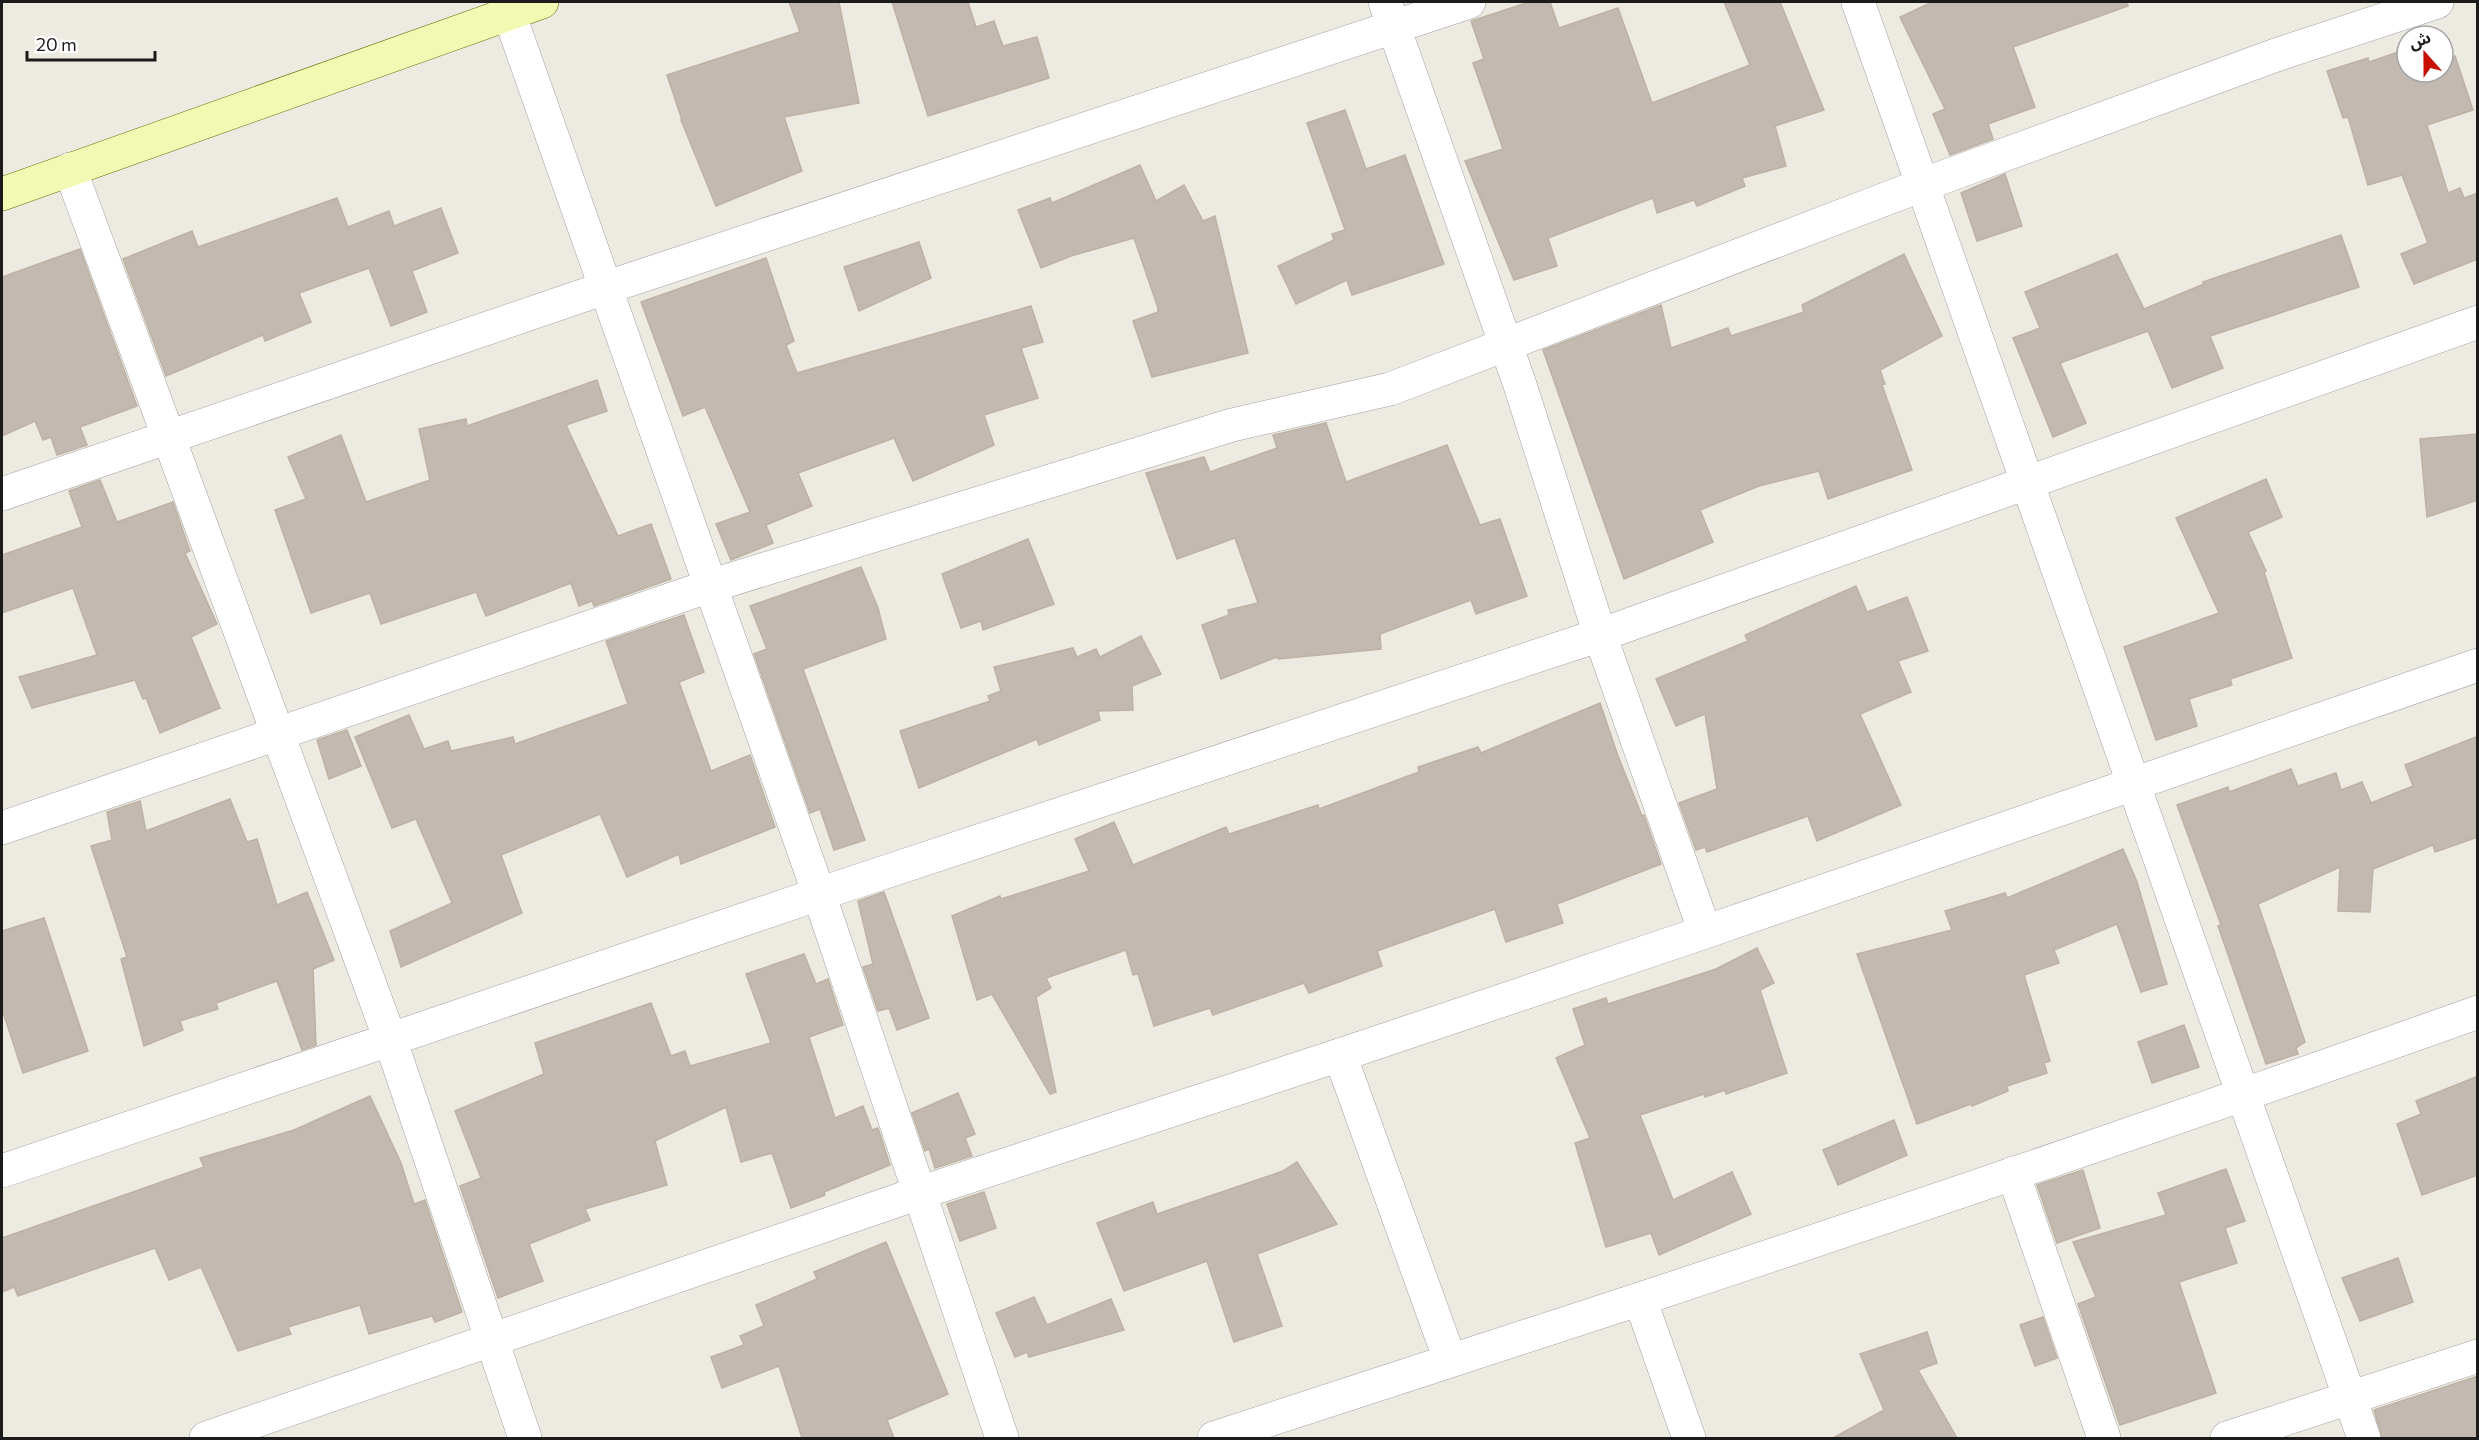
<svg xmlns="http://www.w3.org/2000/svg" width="2479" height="1440" font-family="Commissioner,'Noto Sans Arabic',sans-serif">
	<rect width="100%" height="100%" fill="#edeae1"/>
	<g fill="#c2b9b0" stroke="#bfb1a3" stroke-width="1.5">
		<path d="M789,2H839L859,103L784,117L802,171L716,206L681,120H682L667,75L800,32Z"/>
		<path d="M892,2H968L976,27L994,21L1003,46L1037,37L1049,78L928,116Z"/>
		<path d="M1529,2H1550L1559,28L1618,8L1652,103L1750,65L1724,2H1780L1824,110L1775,126L1786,166L1742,178L1745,186L1697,206L1694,200L1657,213L1653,198L1548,238L1557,266L1514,280L1465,161L1503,149L1473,63L1484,59L1471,21Z"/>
		<path d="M1932,2H2127L2128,6L2013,47L2035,107L1988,124L1993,139L1950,155L1933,114L1945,109L1900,17Z"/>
		<path d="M2404,50L2407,59V72H2443V60L2455,56L2473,110L2427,125L2448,193L2460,188L2464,198L2478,193V259L2414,284L2401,254L2428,243L2402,175L2368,185L2348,117L2343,118L2327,71L2368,58L2369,62Z"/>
		<path d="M1345,110L1366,169L1405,155L1444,264L1352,295L1347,280L1296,304L1278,266L1334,240L1332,234L1345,230L1307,123Z"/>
		<path d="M1140,165L1156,201L1184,185L1203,221L1215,216L1248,353L1152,377L1133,321L1158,312V308L1134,238L1071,256L1041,268L1018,210L1050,198L1052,203Z"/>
		<path d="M2005,174L2022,226L1977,241L1961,193Z"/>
		<path d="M337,198L348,227L389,211L394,226L441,208L458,253L412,271L427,312L391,326L369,268L299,293L311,322L265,341L263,335L166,376L123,259L192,231L198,247Z"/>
		<path d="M2341,235L2359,287L2210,336L2223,368L2172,388L2148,331L2060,363L2086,423L2053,437L2013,338L2040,328L2025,292L2117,254L2144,309L2204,284L2203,282Z"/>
		<path d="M919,242L931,278L859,311L844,267Z"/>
		<path d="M80,249L137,406L80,427L87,445L57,455L51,437L43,440L35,421L2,436V277Z"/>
		<path d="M1904,254L1942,336L1880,370L1885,384L1882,385L1912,470L1828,499L1819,471L1759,486L1700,510L1713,542L1624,579L1543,350L1661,305L1671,348L1728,328L1731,336L1804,312L1802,305Z"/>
		<path d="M766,258L794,341L786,345L797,373L1031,306L1043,342L1021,348L1038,398L984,415L994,445L913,481L894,438L798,473L812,506L766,525L773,543L731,560L716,524L750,512L705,407L683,416L641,302Z"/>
		<path d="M597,380L607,411L566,425L618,536L651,524L671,579L594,606L592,601L579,606L571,583L486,616L476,592L381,624L370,593L311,613L275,510L306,499L288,457L341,435L366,502L430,480L419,429L466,419L467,426Z"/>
		<path d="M1326,423L1346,482L1447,445L1480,525L1500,519L1527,596L1476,614L1471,600L1380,634L1381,649L1278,659L1277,657L1221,679L1202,625L1229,615L1228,610L1258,603L1235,538L1177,559L1146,473L1204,457L1210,472L1277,448L1273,435Z"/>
		<path d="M2478,434V500L2427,517L2420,439Z"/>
		<path d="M2266,479L2282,517L2248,532L2266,571L2264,572L2292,658L2230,679L2232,685L2189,699L2197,726L2156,740L2124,647L2219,613L2176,518Z"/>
		<path d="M100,480L117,522L173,502L190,551L185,553L217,624L191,637L220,708L160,733L146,698L143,699L135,680L32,708L19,677L97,655L73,588L2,613V555L82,527L69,491Z"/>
		<path d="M1028,539L1054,604L983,630L981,621L961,628L942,574Z"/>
		<path d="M861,567L878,608L886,639L803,669L865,840L834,850L820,809L810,813L754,654L767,649L750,606Z"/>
		<path d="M1856,586L1867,612L1907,597L1928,651L1898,661L1911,692L1860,714L1901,805L1817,841L1808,816L1707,852L1705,847L1696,850L1679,803L1717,789L1705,714L1676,726L1656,679L1748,641L1745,635Z"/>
		<path d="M684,615L704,672L679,682L711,771L750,755L775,827L681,864L679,854L627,877L600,814L501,855L522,913L401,967L390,931L452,903L416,819L392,828L355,737L409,715L424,749L448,741L451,751L513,737L515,744L628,704L606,641Z"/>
		<path d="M1141,636L1161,674L1132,686L1133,710L1098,711L1100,720L1039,745L1037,739L919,788L900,731L990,701L988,696L1001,691L994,667L1073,648L1077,657L1096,649L1100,657Z"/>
		<path d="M1600,703L1618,756L1642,816L1644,815L1661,864L1557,904L1563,923L1506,942L1495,909L1377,951L1382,966L1309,993L1304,983L1213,1015L1210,1008L1154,1026L1138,974L1133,975L1126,950L1046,978L1051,988L1036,997L1056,1092L1050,1094L992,994L977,1000L952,916L1000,896L1001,899L1089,871L1075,839L1114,822L1133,865L1226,827L1229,834L1318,805L1319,809L1419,772L1418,767L1478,747L1481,753Z"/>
		<path d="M347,730L361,766L329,779L317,740Z"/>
		<path d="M2478,736V837L2435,852L2433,845L2373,869L2370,912L2338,911L2340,867L2258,904L2305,1042L2296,1048L2298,1054L2266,1064L2218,926L2221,925L2177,805L2228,787L2229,792L2291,769L2298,786L2336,773L2341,790L2362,782L2371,803L2413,786L2405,765Z"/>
		<path d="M230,799L247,842L257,839L277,905L307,892L334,960L313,969L316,1045L302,1050L277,981L216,1003L218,1009L180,1021L183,1030L144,1046L121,959L127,957L91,846L112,840L107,812L140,801L146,831Z"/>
		<path d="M2123,849L2137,882L2167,984L2141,992L2117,924L2054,950L2059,963L2024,975L2050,1061L2044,1063L2047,1073L2007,1086L2008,1091L1972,1106L1971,1104L1917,1124L1857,954L1952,930L1945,911L2005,893L2007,898Z"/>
		<path d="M884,892L929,1018L897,1030L889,1008L878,1011L863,967L873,964L858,901Z"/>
		<path d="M44,918L88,1051L23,1073L2,1009V931Z"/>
		<path d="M1757,948L1774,983L1760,990L1787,1073L1726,1094L1725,1090L1705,1097L1704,1094L1640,1115L1673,1200L1732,1172L1751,1214L1659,1255L1651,1233L1606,1247L1575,1143L1590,1138L1556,1058L1585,1045L1573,1009L1606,998L1608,1004L1716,969Z"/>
		<path d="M804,954L816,984L828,979L843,1025L809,1037L835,1118L863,1106L872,1130L878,1128L890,1165L824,1192L825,1195L791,1208L772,1153L741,1162L726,1107L655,1141L667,1185L585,1209L590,1220L529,1244L543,1281L498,1298L460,1186L481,1178L455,1111L544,1074L535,1043L651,1003L671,1056L685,1051L690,1066L771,1043L746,974Z"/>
		<path d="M2184,1025L2199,1067L2152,1083L2138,1042Z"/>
		<path d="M2478,1076V1175L2422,1195L2397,1124L2421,1114L2416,1101Z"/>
		<path d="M958,1093L975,1134L965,1138L972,1156L935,1168L929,1149L925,1151L912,1113Z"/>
		<path d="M370,1096L401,1163L414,1204L425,1200L462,1312L435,1322L432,1316L369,1334L360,1305L288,1327L291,1334L238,1351L201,1267L169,1280L155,1248L18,1296L14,1287L2,1292V1238L204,1167L200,1158L294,1130Z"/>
		<path d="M1894,1120L1907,1155L1838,1185L1823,1150Z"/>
		<path d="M1297,1162L1337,1224L1257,1254L1282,1326L1234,1342L1207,1261L1124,1291L1097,1223L1153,1202L1157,1214L1283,1171Z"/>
		<path d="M2226,1169L2245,1221L2225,1228L2237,1263L2179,1282L2216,1393L2120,1425L2078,1304L2096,1297L2073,1242L2166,1215L2158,1193Z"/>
		<path d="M2083,1170L2100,1228L2057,1243L2037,1185Z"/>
		<path d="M984,1192L996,1228L960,1241L947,1204Z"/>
		<path d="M886,1242L948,1394L887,1420L894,1438H802L779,1366L722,1388L711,1357L744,1345L740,1336L764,1326L756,1305L817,1279L814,1272Z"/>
		<path d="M2398,1258L2413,1302L2360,1321L2342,1278Z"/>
		<path d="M1034,1297L1047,1325L1111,1299L1124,1330L1029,1357L1027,1352L1015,1357L996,1313Z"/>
		<path d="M2043,1317L2057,1358L2035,1366L2020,1325Z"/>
		<path d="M1927,1332L1937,1363L1918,1370L1957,1438H1833L1884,1410L1860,1354Z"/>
		<path d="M2478,1376V1438H2382L2374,1410Z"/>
	</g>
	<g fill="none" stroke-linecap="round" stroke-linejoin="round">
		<g stroke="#a2a2a2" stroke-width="34">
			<g id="street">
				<path d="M505,2L819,894L1002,1438"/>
				<path d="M1385,2L1520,385L1600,635L1705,932"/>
				<path d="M1858,2L2364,1438"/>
				<path d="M70,169L390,1039L525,1438"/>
				<path d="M2,494L605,288L1469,2"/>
				<path d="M2,828L710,586L1232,425L1390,389L1922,185L2276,55L2437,2"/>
				<path d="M1340,1055L1450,1360"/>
				<path d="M2,1171L819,894L1600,635L2478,322"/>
				<path d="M2013,1173L2104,1438"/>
				<path d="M1640,1299L1689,1438"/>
				<path d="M206,1438L919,1193L1340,1055L1705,932L2478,665"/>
				<path d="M1214,1438C1356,1391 1498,1346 1640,1299C1921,1206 2200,1111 2478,1012"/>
				<path d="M2227,1438L2478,1356"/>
			</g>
		</g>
		<g stroke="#5d7104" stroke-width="34">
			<path id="secondary" d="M2,194L542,2"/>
		</g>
		<use href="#street" stroke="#fff" stroke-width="33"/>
		<use href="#secondary" stroke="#f1f9b3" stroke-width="33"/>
	</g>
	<rect width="2479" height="1440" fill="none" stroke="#1b1b1b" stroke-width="6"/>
	<g transform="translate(2425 54) rotate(339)"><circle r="28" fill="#ffffff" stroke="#a4a4a4" stroke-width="1.5"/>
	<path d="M0-4.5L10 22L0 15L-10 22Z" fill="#c70e00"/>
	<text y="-9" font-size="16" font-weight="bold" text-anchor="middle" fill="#1b1b1b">ش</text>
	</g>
	<path d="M27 51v9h128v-9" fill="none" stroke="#1b1b1b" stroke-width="3"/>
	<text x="36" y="51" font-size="18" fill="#1b1b1b" stroke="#ffffff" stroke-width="4.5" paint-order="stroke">20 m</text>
</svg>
